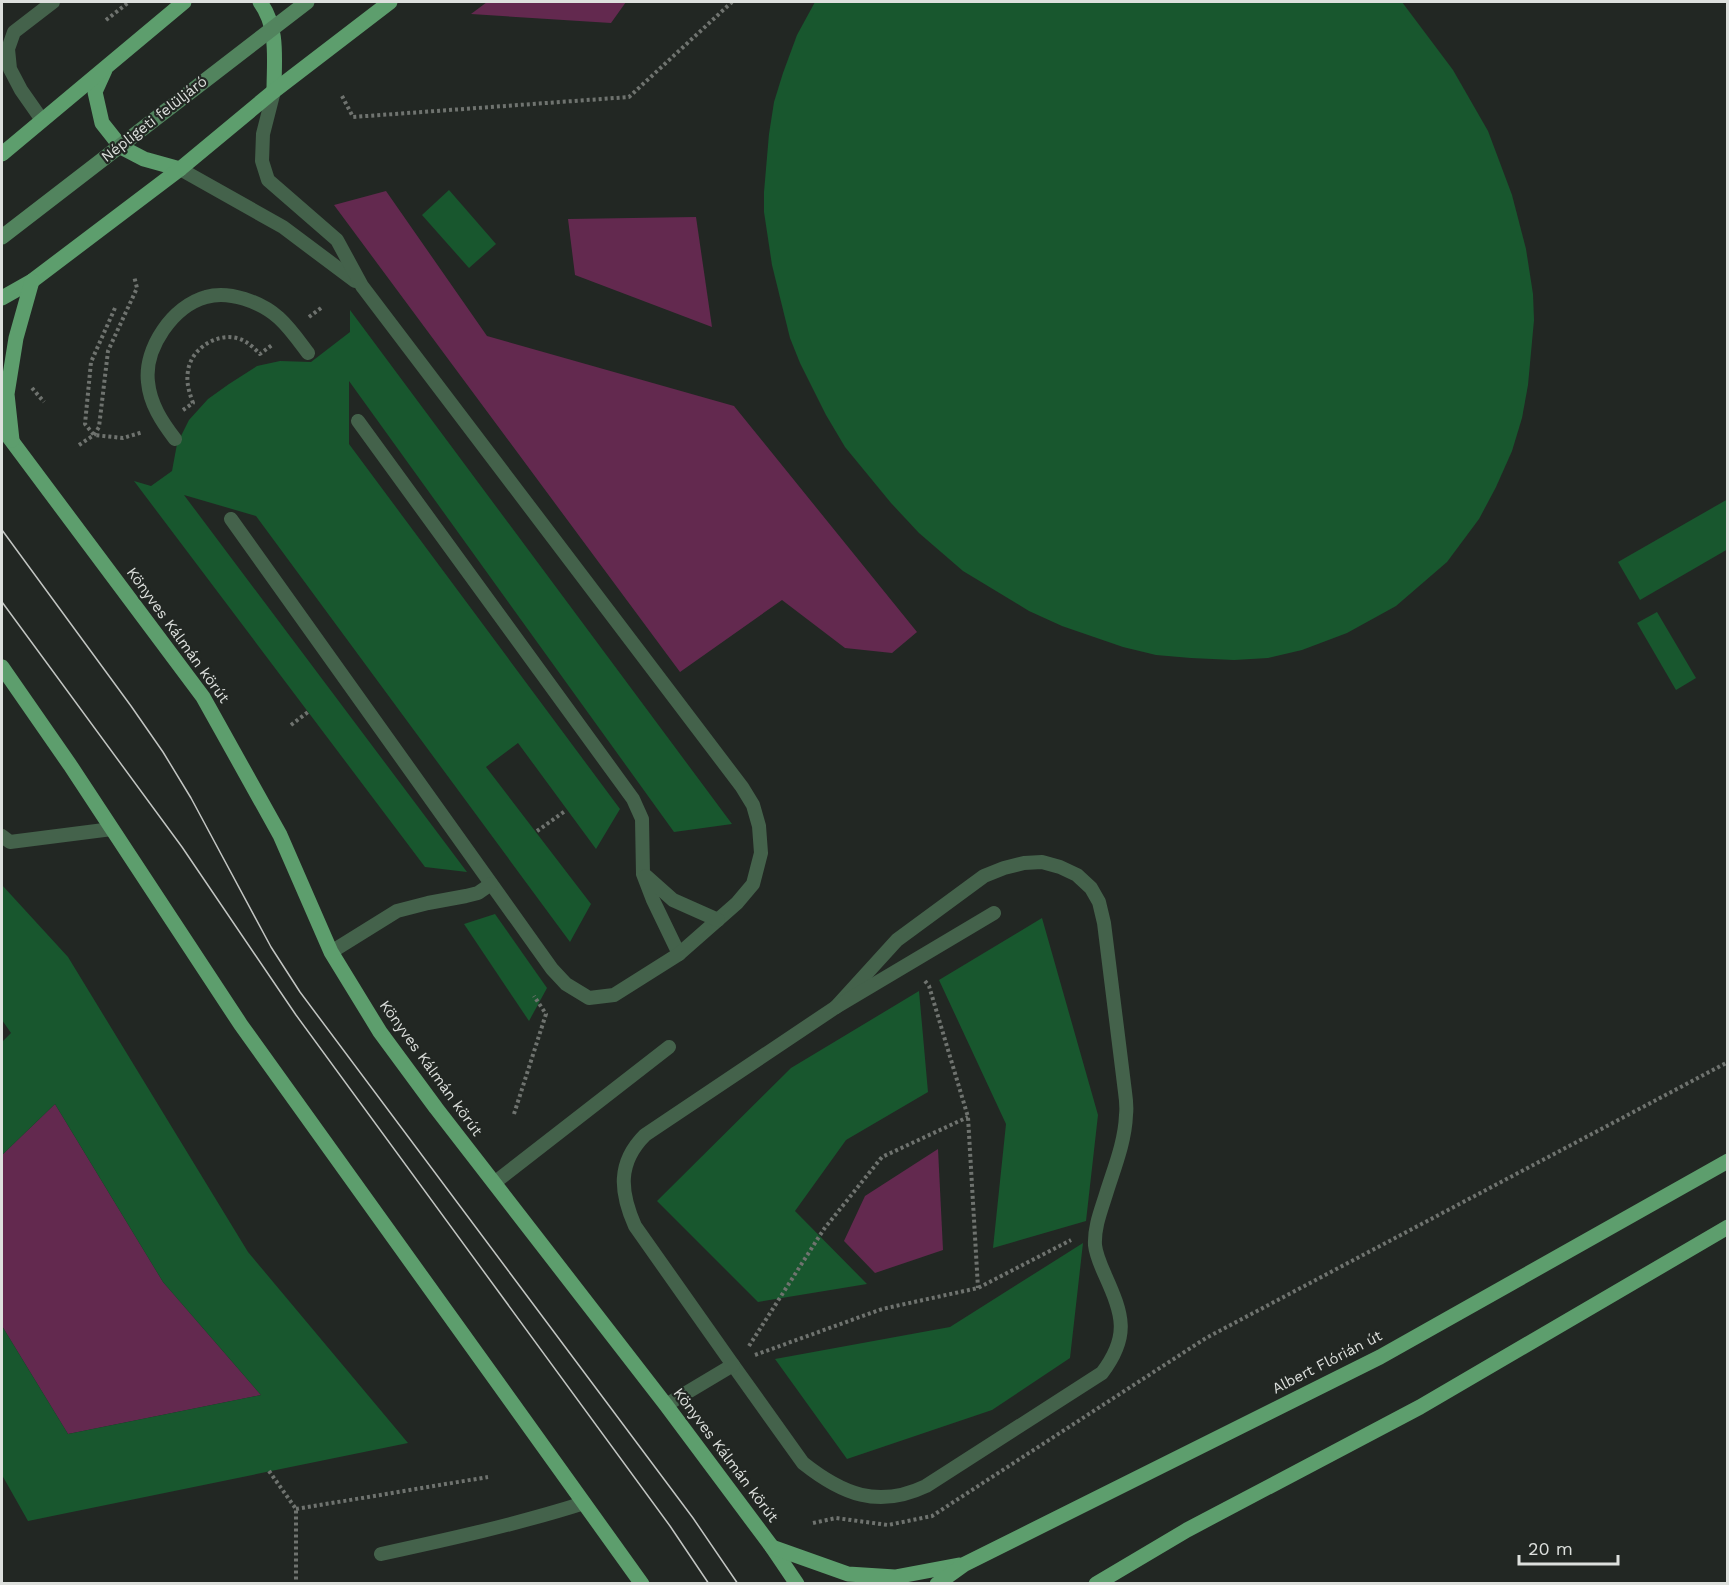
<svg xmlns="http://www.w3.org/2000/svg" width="1729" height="1585" font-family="'Work Sans',sans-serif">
	<rect width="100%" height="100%" fill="#222723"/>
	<g fill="#63294f">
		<path d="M487,2H626L611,23L471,14Z"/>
		<path d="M386,191L487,336L734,406L917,632L892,653L845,648L782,600L680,672L334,205Z"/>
		<path d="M696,217L712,327L575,275L568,219Z"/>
		<path d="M55,1104L163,1282L261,1395L68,1434L2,1326V1155Z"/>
		<path d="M938,1149L943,1250L875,1273L844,1241L865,1196Z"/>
	</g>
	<g fill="#18572e">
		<path d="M815,2H1402L1453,70L1488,131L1512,195L1526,249L1533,294L1534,320L1528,385L1522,418L1512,451L1496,487L1479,519L1447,562L1396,606L1347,633L1302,650L1268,658L1234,660L1191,658L1156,655L1123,647L1062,626L1029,611L963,571L919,533L891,503L845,447L826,415L800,363L790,338L772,265L764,212V192L769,134L774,102L783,73L797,35Z"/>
		<path d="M449,190L496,244L469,268L422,215Z"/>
		<path d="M350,310L732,824L674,832L349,381V444L620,809L596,849L518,743L486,767L591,904L570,942L256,516L184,495L467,872L425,867L134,481L151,486L172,471L177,444L189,420L208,399L229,384L257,366L280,361L311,362L350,332Z"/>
		<path d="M1728,499V549L1640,600L1618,562Z"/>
		<path d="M1657,612L1696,678L1676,690L1637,623Z"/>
		<path d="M2,885L68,957L248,1252L408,1443L28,1521L2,1475V1326L68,1434L261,1395L163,1282L55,1104L2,1155V1042L11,1033L2,1020Z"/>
		<path d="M495,914L547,988L529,1021L464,924Z"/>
		<path d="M1042,918L1098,1115L1086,1221L993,1248L1006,1124L939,980Z"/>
		<path d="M919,991L928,1092L846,1140L795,1211L867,1284L758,1302L657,1201L791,1068Z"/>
		<path d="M1083,1243L1070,1358L992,1410L847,1459L775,1359L950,1327Z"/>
	</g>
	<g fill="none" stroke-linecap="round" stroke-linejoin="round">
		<g stroke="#6f736f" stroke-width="4" stroke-dasharray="3 3" stroke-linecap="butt">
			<path d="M106,20L129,2"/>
			<path d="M342,96L353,117L629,97L732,2"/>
			<path d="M115,308L91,362L85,424L94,435L123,438L143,432"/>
			<path d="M309,317L321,308"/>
			<path d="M32,388L44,402"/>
			<path d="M183,410L193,403C189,392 186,382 188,371C191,346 224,328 246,342C251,345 256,350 260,354L272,345"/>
			<path d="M79,445L94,435L99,427L108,351L137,288L134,276"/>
			<path d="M291,725L308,712"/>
			<path d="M537,831L565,811"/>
			<path d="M925,981L929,986L968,1117L978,1288"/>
			<path d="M514,1114L546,1014L534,996"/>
			<path d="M749,1346L824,1229L882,1157L968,1117"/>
			<path d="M755,1355L882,1309L978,1288L1071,1240"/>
			<path d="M269,1471L296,1509V1584"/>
			<path d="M296,1509L488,1477"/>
			<path d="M813,1523L836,1518L888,1525L932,1516L1206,1338L1728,1062"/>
		</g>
		<g stroke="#44624b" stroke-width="14">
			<path d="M42,120L21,90L10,69L8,49L14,32L53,2"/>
			<path d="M180,169L283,227L355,281"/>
			<path d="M358,421L633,799L642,819L643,874L653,900L679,954"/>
			<path d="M175,439C162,422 150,404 148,382C144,348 173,306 206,297C229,290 261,302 279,318C290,328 299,341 308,353"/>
			<path d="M231,519L552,969L566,984L589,998L614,995L679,954L737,903L753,884L761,853L759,826L753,805L742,787L362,286L337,240L268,180L262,161L263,134L274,91"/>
			<path d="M2,836L10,842L112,829"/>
			<path d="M646,876L673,900L718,920"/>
			<path d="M331,952L397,911L428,903L466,896L478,893L491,884"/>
			<path d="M494,1183L669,1047"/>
			<path d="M733,1365L803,1463C842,1494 878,1509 926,1486L1102,1373C1130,1336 1123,1315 1105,1275C1101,1266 1096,1255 1095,1245C1094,1226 1102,1208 1107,1191C1115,1166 1125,1141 1126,1115C1127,1107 1126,1099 1125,1092L1104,923L1099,902L1091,888L1077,875L1060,867L1042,862L1024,863L1004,868L984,876L897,940L836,1007"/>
			<path d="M666,1405L733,1365L635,1226C620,1192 617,1163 645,1135L836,1007L994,913"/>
			<path d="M381,1554C450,1539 518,1524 584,1503"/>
		</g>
		<g stroke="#5d9e6d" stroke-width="15">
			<path d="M260,2C279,28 274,60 274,91"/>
			<path d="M105,70L95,92L102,123L121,147L144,159L180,169"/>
			<path d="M2,154L184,2"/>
			<path d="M2,298L32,281L180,169L274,91L390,2"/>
			<path d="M2,428L203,697L280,835L331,952L380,1032L436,1108L666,1405L772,1547L797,1584"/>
			<path d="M12,440L7,394L16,338L32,281"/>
			<path d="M2,667L70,765L241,1025L642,1584"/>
			<path d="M772,1547L848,1574L895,1577L959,1565"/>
			<path d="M937,1584L965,1564L1380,1357L1728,1161"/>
			<path d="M1096,1584L1187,1530L1420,1407L1728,1227"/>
		</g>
		<g stroke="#c2c5c2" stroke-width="1.5">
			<path d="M2,530L131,706L163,752L191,798L271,947L300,992L693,1518L738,1584"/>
			<path d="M2,602L182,847L296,1015L670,1526L709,1584"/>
		</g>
		<path stroke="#52845e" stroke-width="15" d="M2,237L307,2"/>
	</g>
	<g text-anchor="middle" stroke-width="4.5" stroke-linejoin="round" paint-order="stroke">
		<g font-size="15" fill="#dde0dd" stroke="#222723">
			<text transform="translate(154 119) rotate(-38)" y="5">Népligeti felüljáró</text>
			<text transform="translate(178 635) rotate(54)" y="5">Könyves Kálmán körút</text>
			<text transform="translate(431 1068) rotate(54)" y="5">Könyves Kálmán körút</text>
			<text transform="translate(1327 1362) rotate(-27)" y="5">Albert Flórián út</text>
			<text transform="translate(726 1455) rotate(53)" y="5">Könyves Kálmán körút</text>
		</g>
	</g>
	<rect width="1729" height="1585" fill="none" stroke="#dde0dd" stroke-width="6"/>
	<path d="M1519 1555v9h99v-9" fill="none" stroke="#dde0dd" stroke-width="3"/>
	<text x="1528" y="1555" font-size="18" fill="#dde0dd" stroke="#222723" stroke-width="4.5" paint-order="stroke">20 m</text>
</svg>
